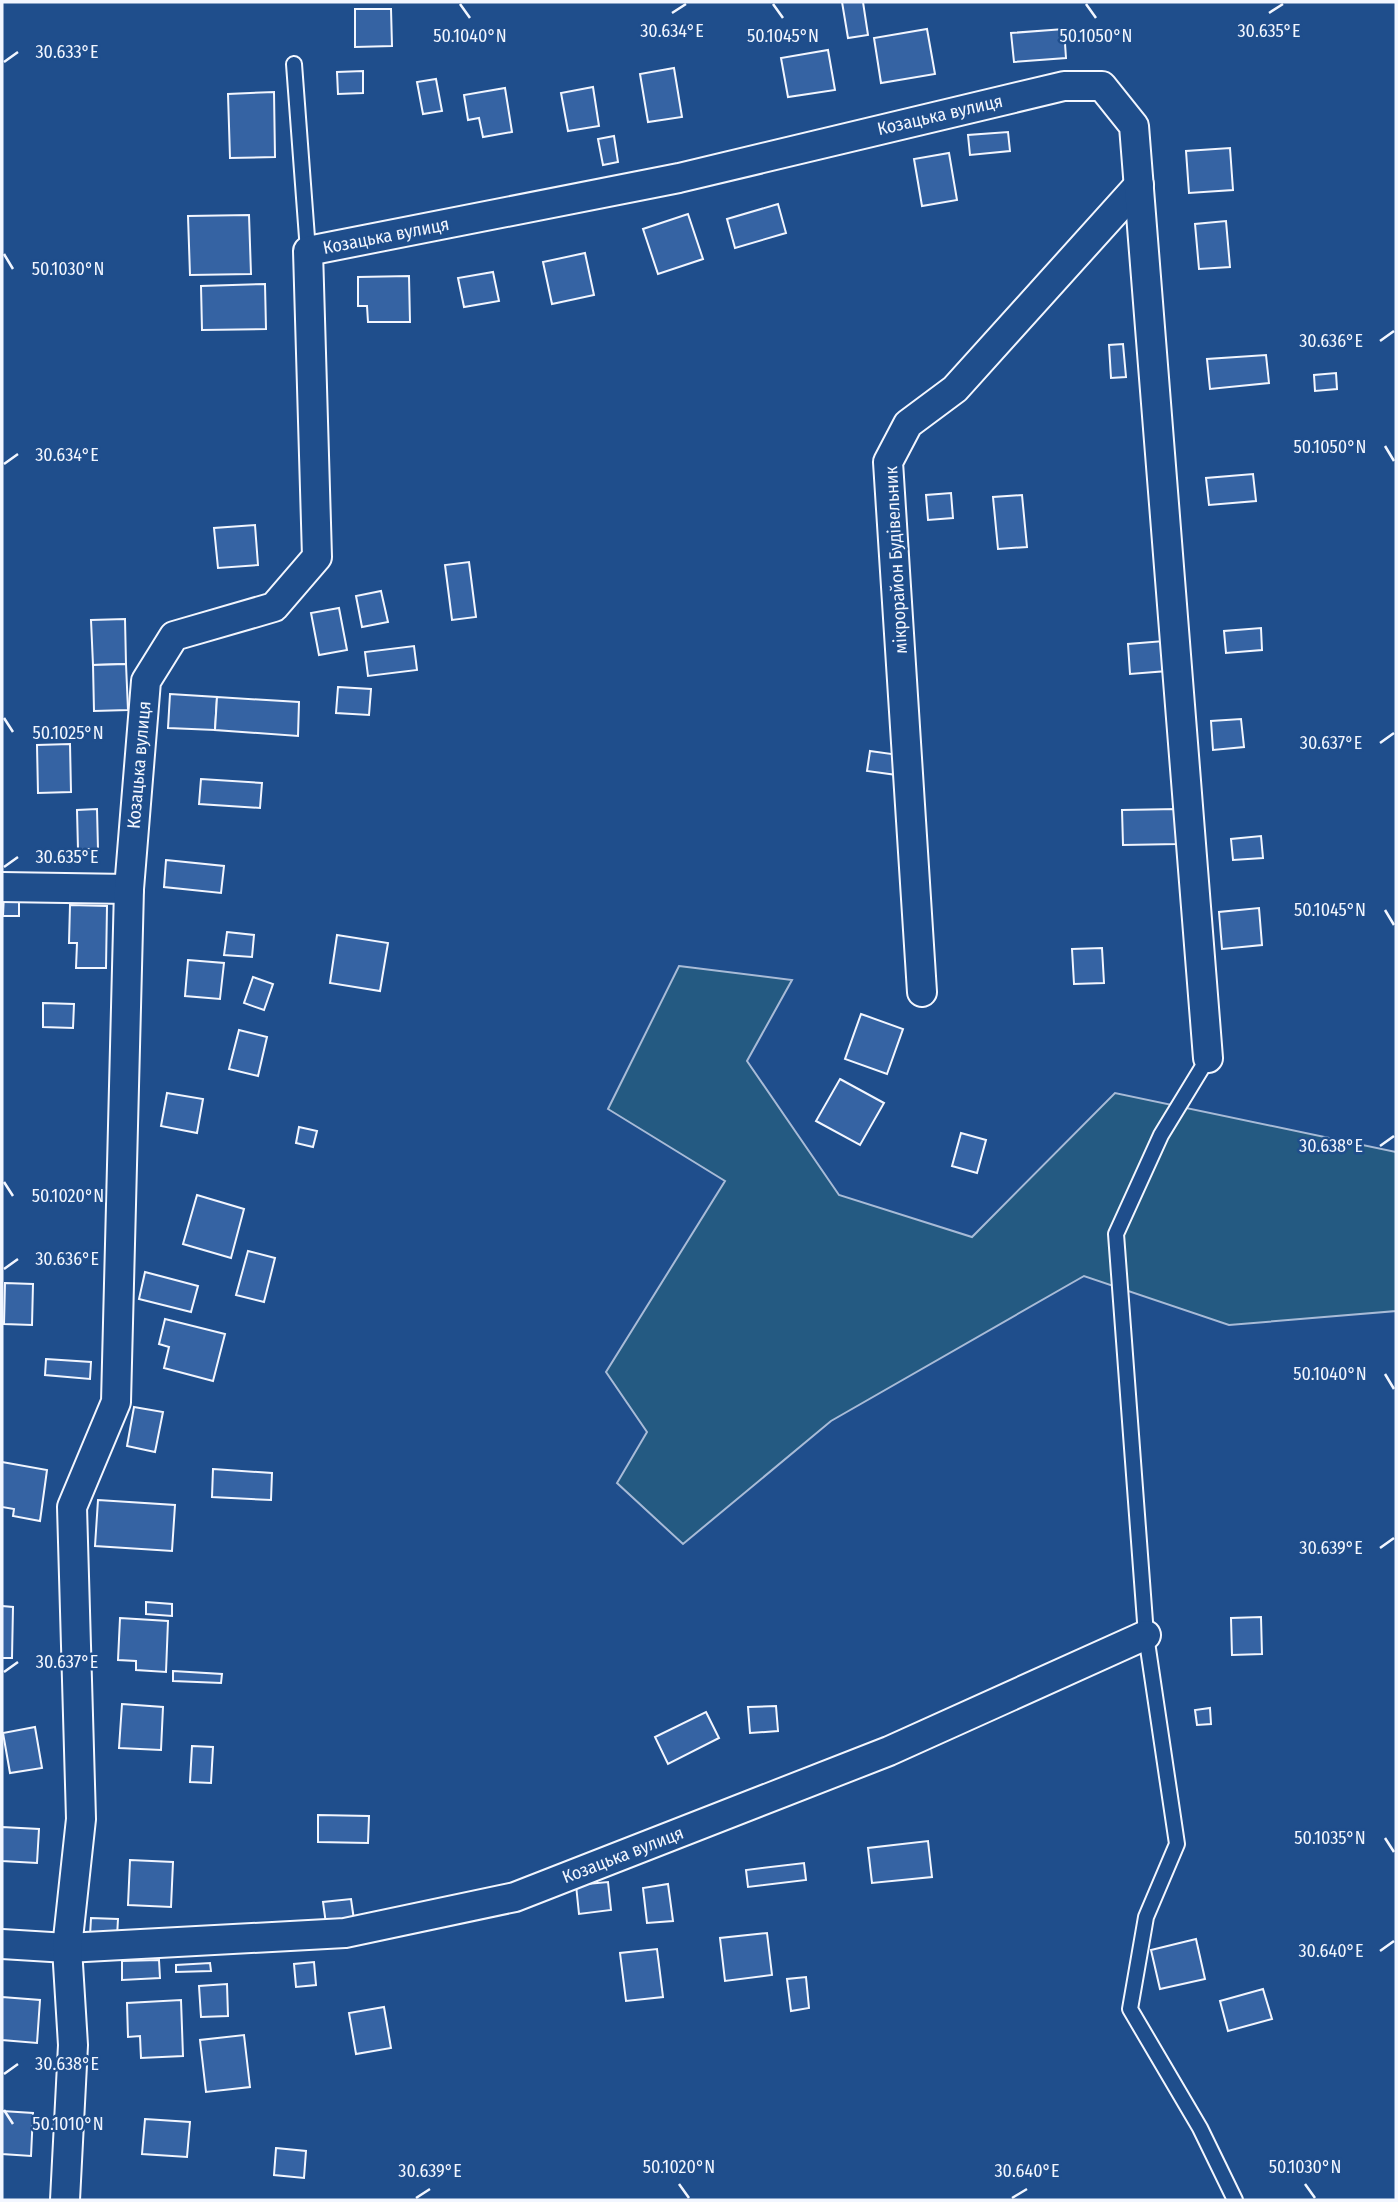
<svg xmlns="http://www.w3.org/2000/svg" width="1398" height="2202" font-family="'Fira Sans Condensed',sans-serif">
	<rect width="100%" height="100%" fill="#1f4e8c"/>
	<path fill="#245a82" stroke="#a8bbd7" stroke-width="2" d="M679,966L792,980L747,1061L839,1195L972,1237L1115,1093L1396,1152V1311L1229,1325L1084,1276L831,1421L683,1544L617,1483L647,1432L606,1372L725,1181L608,1109Z"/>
	<g fill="#3563a3" stroke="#f2f6ff" stroke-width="2">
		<path d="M842,2H863L868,35L848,38Z"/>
		<path d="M355,9H391L392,46L355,47Z"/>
		<path d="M927,29L935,74L881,83L874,38Z"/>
		<path d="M1064,29L1066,58L1014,62L1011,33Z"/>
		<path d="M828,50L835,90L788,97L781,58Z"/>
		<path d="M674,68L682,117L648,122L640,74Z"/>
		<path d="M363,71V93L338,94L337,72Z"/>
		<path d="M436,79L442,111L423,114L417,82Z"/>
		<path d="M593,87L599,126L568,131L561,93Z"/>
		<path d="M505,88L512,132L483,137L479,118L468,120L464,95Z"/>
		<path d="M274,92L275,157L230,158L228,94Z"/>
		<path d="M1008,132L1010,151L970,155L968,135Z"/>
		<path d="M614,136L618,162L603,165L598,139Z"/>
		<path d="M1230,148L1233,190L1189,193L1186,151Z"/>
		<path d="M949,153L957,200L922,206L914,159Z"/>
		<path d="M778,204L786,233L735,248L727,219Z"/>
		<path d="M688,214L703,259L658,274L643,229Z"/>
		<path d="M249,215L251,274L190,275L188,216Z"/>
		<path d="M1226,221L1230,267L1199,269L1195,224Z"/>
		<path d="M585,253L594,295L552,304L543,262Z"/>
		<path d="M493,272L499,301L464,307L458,278Z"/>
		<path d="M409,276L410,322H368L367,306H358V277Z"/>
		<path d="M265,284L266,329L202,330L201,286Z"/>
		<path d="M1123,344L1126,377L1111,378L1109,345Z"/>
		<path d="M1266,355L1269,383L1210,389L1207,359Z"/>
		<path d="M1336,373L1337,389L1315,391L1314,375Z"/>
		<path d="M1253,474L1256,501L1209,505L1206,478Z"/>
		<path d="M951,493L953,518L928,520L926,495Z"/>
		<path d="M1022,495L1027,547L998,549L993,497Z"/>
		<path d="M255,525L258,565L218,568L214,528Z"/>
		<path d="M469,562L476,617L452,620L445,565Z"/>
		<path d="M381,591L388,622L362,627L356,596Z"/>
		<path d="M339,608L347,650L319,655L311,613Z"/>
		<path d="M125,619L126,664L93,665L91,620Z"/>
		<path d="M1261,628L1262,650L1226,653L1224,631Z"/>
		<path d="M1164,641L1167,671L1130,674L1128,644Z"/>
		<path d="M414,646L417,670L368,676L365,652Z"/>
		<path d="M126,664L128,710L94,711L93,665Z"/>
		<path d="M338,687L371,689L369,715L336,713Z"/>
		<path d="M170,694L217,697L215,730L168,728Z"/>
		<path d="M217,697L299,702L298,736L215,730Z"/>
		<path d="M1241,719L1244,747L1213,750L1211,721Z"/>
		<path d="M70,744L71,792L38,793L37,745Z"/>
		<path d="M870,751L899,755L897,775L867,771Z"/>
		<path d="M201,779L262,783L260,808L199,804Z"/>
		<path d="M97,809L98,849H78L77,810Z"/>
		<path d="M1177,809L1178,844L1123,845L1122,810Z"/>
		<path d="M1261,836L1263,858L1233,860L1231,839Z"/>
		<path d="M166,860L224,866L221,893L164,887Z"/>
		<path d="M4,893H19V916H3Z"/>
		<path d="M70,905L107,906L106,968H76L77,943H69Z"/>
		<path d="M1259,908L1262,945L1222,949L1219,912Z"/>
		<path d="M227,932L254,935L252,957L224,955Z"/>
		<path d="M337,935L388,943L380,991L330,983Z"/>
		<path d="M1102,948L1104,983L1074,984L1072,949Z"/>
		<path d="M188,960L224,963L220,999L185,996Z"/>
		<path d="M253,977L273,984L264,1010L244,1003Z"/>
		<path d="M43,1003L74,1004L73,1028L43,1027Z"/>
		<path d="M861,1014L903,1029L887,1074L845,1059Z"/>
		<path d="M239,1030L267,1037L258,1076L229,1069Z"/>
		<path d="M840,1079L884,1103L860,1145L816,1121Z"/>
		<path d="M167,1093L203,1099L197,1133L161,1126Z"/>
		<path d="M299,1127L317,1131L313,1147L296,1143Z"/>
		<path d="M961,1133L986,1140L977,1173L952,1166Z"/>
		<path d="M197,1195L244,1209L231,1258L183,1244Z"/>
		<path d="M248,1251L275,1258L264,1302L236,1295Z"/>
		<path d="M145,1272L198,1286L191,1312L139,1299Z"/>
		<path d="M5,1283L33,1284L32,1325L4,1324Z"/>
		<path d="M165,1319L225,1334L213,1381L164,1368L169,1347L159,1344Z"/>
		<path d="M46,1359L91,1362L90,1379L45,1375Z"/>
		<path d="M134,1407L163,1412L155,1452L127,1446Z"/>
		<path d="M2,1462L47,1470L40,1521L13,1516L14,1509L2,1507Z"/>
		<path d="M213,1469L272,1473L271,1500L212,1497Z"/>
		<path d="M98,1500L175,1505L172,1551L95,1546Z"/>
		<path d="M146,1602L172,1604V1616L146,1614Z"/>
		<path d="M2,1606L13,1607L12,1658H2Z"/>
		<path d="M1261,1617L1262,1654L1232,1655L1231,1618Z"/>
		<path d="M120,1618L168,1621L166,1672L136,1670V1661L118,1660Z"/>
		<path d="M173,1671L222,1674L221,1683L173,1681Z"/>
		<path d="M122,1704L163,1707L161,1750L119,1748Z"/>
		<path d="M776,1706L778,1731L750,1733L748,1707Z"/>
		<path d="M1210,1708L1211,1724L1197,1725L1195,1710Z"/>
		<path d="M706,1712L719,1738L668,1764L655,1737Z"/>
		<path d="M35,1727L42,1768L10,1773L3,1733Z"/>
		<path d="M192,1746L213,1747L211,1783L190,1782Z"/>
		<path d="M318,1815L369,1816L368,1843L318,1842Z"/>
		<path d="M2,1827L39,1829L37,1863L2,1861Z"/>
		<path d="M928,1841L932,1877L872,1883L868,1848Z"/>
		<path d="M130,1860L173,1862L171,1907L128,1905Z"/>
		<path d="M804,1863L806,1880L748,1887L746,1870Z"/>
		<path d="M608,1882L611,1910L579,1914L576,1885Z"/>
		<path d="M668,1884L673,1921L647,1923L643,1888Z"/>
		<path d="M351,1899L354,1920L326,1924L323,1902Z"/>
		<path d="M91,1918L118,1919L117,1937L90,1936Z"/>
		<path d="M767,1933L772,1975L725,1981L720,1938Z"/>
		<path d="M1196,1939L1205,1979L1160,1989L1151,1950Z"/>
		<path d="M657,1949L663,1997L626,2001L620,1953Z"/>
		<path d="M159,1960L160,1978L122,1980V1961Z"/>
		<path d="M314,1962L316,1985L296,1987L294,1964Z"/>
		<path d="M210,1963L211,1971L176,1972V1965Z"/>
		<path d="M806,1977L809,2008L791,2011L787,1979Z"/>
		<path d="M227,1984L228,2016L201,2017L199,1986Z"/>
		<path d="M1263,1989L1272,2019L1228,2031L1220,2001Z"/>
		<path d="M2,1997L40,2000L37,2043L2,2040Z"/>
		<path d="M181,2000L183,2056L141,2058L140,2036L128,2037L127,2003Z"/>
		<path d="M384,2007L391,2048L356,2054L349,2013Z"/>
		<path d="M244,2035L250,2087L206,2092L200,2040Z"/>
		<path d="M2,2111L33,2113L31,2156L2,2154Z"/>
		<path d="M145,2119L190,2122L187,2157L142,2154Z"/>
		<path d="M276,2148L306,2151L304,2178L274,2175Z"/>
	</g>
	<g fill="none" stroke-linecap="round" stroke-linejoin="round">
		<g stroke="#f2f6ff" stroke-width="18">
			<g id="lane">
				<path d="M294,64L308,251"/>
				<path d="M1208,1058L1161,1135L1116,1234L1146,1635L1177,1844L1146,1917L1130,2009L1200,2128L1235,2200"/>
			</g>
		</g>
		<g stroke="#f2f6ff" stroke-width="32">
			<g id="street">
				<path d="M2,887L129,889"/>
				<path d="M922,992L888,462L908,424L955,389L1139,185"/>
				<path d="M2,1944L67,1948L345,1933L515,1897L889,1751L1146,1635"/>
				<path d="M65,2200L73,2045L67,1948L81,1819L72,1507L116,1402L129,889L146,681L174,636L274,607L317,557L308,251L679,178L1064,86H1102L1134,126L1208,1058"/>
			</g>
		</g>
		<use href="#lane" stroke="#1f4e8c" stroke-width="14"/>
		<use href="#street" stroke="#1f4e8c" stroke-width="28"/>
	</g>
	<path fill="none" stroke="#f2f6ff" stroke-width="2.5" d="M460,4L470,18M773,4L783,18M1086,4L1096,18M672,13L686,4M1269,13L1283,4M4,62L18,52M4,254L13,269M1380,341L1394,331M1385,446L1394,461M4,464L18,454M4,718L13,732M1380,743L1394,733M4,867L18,857M1385,910L1394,925M1380,1146L1394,1136M4,1182L13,1196M4,1269L18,1259M1385,1374L1394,1389M1380,1548L1394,1538M4,1672L18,1662M1385,1838L1394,1852M1380,1951L1394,1941M4,2074L18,2064M4,2110L13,2124M679,2184L689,2198M1305,2184L1315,2198M416,2198L430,2189M1012,2198L1027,2189"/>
	<g text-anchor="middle" stroke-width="5" stroke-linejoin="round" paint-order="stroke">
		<g font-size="18" fill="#f2f6ff" stroke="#1f4e8c">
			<text transform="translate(940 115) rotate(-13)" y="6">Козацька вулиця</text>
			<text transform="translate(386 236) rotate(-11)" y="6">Козацька вулиця</text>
			<text transform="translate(896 560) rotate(-93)" y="6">мікрорайон Будівельник</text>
			<text transform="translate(139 765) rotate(-85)" y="6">Козацька вулиця</text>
			<text transform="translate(623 1855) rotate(-21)" y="6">Козацька вулиця</text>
		</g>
	</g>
	<g font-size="18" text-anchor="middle" fill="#f2f6ff" stroke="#1f4e8c" stroke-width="5" stroke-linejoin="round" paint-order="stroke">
		<text x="1269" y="37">30.635°E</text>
		<text x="672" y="37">30.634°E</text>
		<text x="470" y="42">50.1040°N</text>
		<text x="783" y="42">50.1045°N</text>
		<text x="1096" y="42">50.1050°N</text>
		<text x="67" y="58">30.633°E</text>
		<text x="68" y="275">50.1030°N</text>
		<text x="1331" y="347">30.636°E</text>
		<text x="1330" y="453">50.1050°N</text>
		<text x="67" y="461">30.634°E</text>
		<text x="68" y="739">50.1025°N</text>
		<text x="1331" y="749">30.637°E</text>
		<text x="67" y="863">30.635°E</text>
		<text x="1330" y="916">50.1045°N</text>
		<text x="1331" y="1152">30.638°E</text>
		<text x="68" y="1202">50.1020°N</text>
		<text x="67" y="1265">30.636°E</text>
		<text x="1330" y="1380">50.1040°N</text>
		<text x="1331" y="1554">30.639°E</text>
		<text x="67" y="1668">30.637°E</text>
		<text x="1330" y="1844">50.1035°N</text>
		<text x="1331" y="1957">30.640°E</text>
		<text x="67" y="2070">30.638°E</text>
		<text x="68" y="2130">50.1010°N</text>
		<text x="679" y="2173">50.1020°N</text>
		<text x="1305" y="2173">50.1030°N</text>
		<text x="430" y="2177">30.639°E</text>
		<text x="1027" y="2177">30.640°E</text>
	</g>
	<rect width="1398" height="2202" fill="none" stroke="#f2f6ff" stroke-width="7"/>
</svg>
